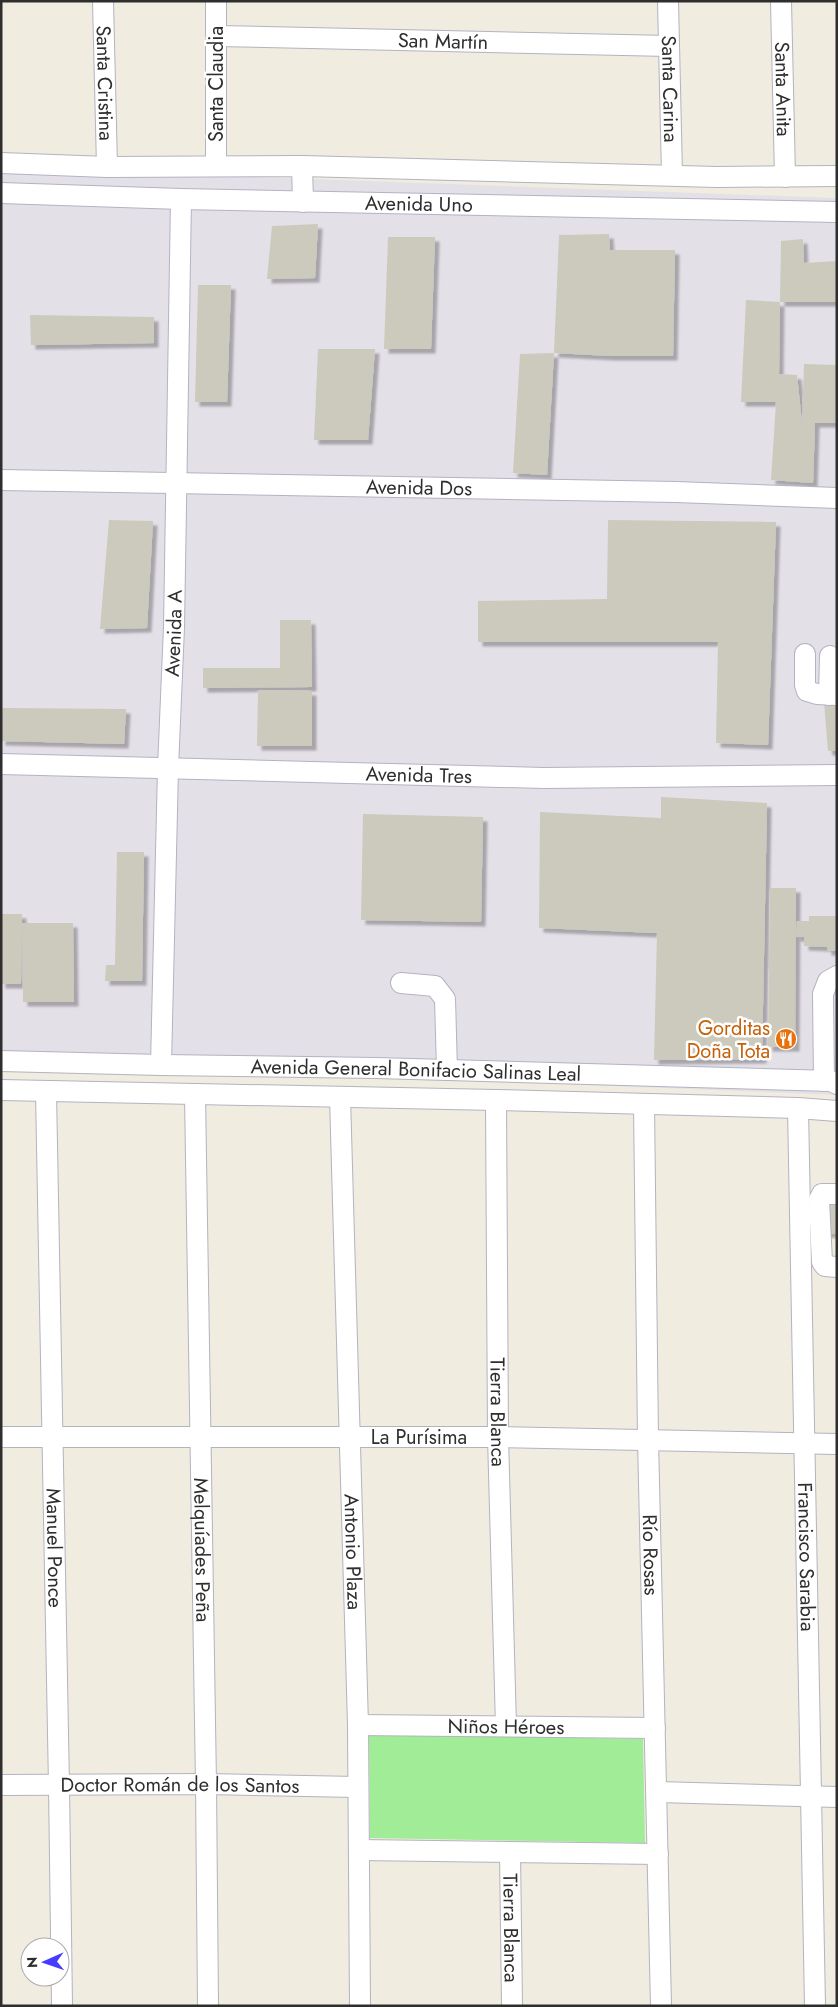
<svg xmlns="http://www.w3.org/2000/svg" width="838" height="2007" font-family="Jost,sans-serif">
	<defs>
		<filter id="shadow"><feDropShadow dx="4.5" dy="4.5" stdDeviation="1" flood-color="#0004"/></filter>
	</defs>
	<rect width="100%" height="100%" fill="#f0ecdf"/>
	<path fill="#e4e0e8" d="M1,168L837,198V1095L337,1075L1,1058Z"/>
	<path fill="#a1ec96" d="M369,1734L643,1739L645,1843L370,1838Z"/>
	<g fill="#cbcabd" filter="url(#shadow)">
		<path d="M318,224L315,278L267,279L272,226Z"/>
		<path d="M609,234L610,250H675L673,356H611L554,353L559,235Z"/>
		<path d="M388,237H435L431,349H384Z"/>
		<path d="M803,239L804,263L837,261V302H780L781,241Z"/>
		<path d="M198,285H231L227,402H195Z"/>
		<path d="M746,300L780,302L779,374L797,375L802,423L804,364L837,365V423H815L813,483L771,480L776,402H741Z"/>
		<path d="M30,315L154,317V343L31,345Z"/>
		<path d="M318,349H375L368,440H314Z"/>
		<path d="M554,353L547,475L513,473L520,354Z"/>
		<path d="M109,520L153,521L147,628L100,629Z"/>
		<path d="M608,520L776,522L768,745L716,743L718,642H478V601L607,599Z"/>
		<path d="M280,620H311L312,687L203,688V668H280Z"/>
		<path d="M258,690L312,691V746H257Z"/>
		<path d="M824,702H837V751H828Z"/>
		<path d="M1,708L126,709L124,744L1,741Z"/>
		<path d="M661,797L767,803L762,1059L654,1060L657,933L539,928L540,812L661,818Z"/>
		<path d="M363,814L483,817L481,922L361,920Z"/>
		<path d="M117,852H144L142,981H105L106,965H115Z"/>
		<path d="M770,888H796L795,1047H768Z"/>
		<path d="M1,914H22L21,984H1Z"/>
		<path d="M809,916H837V951H827V947L804,946V937H796L797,921H809Z"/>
		<path d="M22,923H73L74,1002H23Z"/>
		<path d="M837,1195V1233L825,1234L824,1196Z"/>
	</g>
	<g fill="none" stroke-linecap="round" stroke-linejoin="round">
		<g stroke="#b3b3c2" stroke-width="22">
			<g id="minor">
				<path id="s1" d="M103,1L107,167"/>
				<path id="s2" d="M668,1L672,175"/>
				<path id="s3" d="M781,1L785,177"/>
				<path id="s4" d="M217,36L669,46"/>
				<path d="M1,163L107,167L302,166L717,177L837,176"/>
				<path d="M216,166V1"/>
				<path d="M302,166L303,202"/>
				<path id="s5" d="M1,193L181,199L837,212"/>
				<path id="s6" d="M1,480L676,492L837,498"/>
				<path d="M805,654V685L807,691L817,694L837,695"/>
				<path d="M829,695L830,656"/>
				<path id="s7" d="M1,764L544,778L837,775"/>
				<path d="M401,983L435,986L445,999L447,1070"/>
				<path id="s8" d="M1,1061L161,1065L376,1068L831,1081L837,1084"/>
				<path id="s9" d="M161,1065L168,768L174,627L181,199"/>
				<path d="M824,1081L823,994L828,981L837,976"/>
				<path d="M1,1090L496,1100L798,1108L837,1111"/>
				<path id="s10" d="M46,1092L59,1786L62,2006"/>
				<path id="s11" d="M195,1095L206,1784L208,2006"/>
				<path id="s12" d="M340,1097L358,1725L360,2006"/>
				<path id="s13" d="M496,1100L498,1437L506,1726"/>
				<path id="s14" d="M644,1104L648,1439L661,2006"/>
				<path id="s15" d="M798,1108L815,2006"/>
				<path d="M837,1194H822L819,1200L822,1262L825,1266L837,1267"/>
				<path id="s16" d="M1,1437H498L837,1444"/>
				<path id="s17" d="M358,1725L655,1728"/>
				<path id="s18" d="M1,1785L206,1784L357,1787"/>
				<path d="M658,1792L837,1797"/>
				<path d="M359,1850L658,1854"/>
				<path id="s19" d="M510,1852L512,2006"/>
			</g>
		</g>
		<use href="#minor" stroke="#fff" stroke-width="20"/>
	</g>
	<defs>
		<g id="restaurant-disc" transform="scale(1.125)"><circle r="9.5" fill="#e8710a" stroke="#fff"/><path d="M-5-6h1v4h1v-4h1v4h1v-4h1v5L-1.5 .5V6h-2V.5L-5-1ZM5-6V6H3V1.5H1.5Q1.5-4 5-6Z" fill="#fff"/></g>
	</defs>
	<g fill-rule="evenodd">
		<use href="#restaurant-disc" x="786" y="1039"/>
	</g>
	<g text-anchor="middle" stroke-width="5" stroke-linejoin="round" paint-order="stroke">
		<g font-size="20" fill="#2e2e2e" stroke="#fff">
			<text dy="7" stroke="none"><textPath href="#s4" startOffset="226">San Martín</textPath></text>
			<text dy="7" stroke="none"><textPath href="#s1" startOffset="82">Santa Cristina</textPath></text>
			<text transform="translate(216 84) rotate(-90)" y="7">Santa Claudia</text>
			<text dy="7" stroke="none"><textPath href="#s2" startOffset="88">Santa Carina</textPath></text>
			<text dy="7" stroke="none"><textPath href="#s3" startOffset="88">Santa Anita</textPath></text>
			<text dy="7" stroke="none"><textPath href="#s5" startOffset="418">Avenida Uno</textPath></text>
			<text dy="7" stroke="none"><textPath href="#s6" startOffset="418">Avenida Dos</textPath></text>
			<text dy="7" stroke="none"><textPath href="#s9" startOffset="432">Avenida A</textPath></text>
			<text dy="7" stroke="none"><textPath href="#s7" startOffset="418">Avenida Tres</textPath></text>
			<text dy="7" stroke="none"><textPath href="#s8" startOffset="415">Avenida General Bonifacio Salinas Leal</textPath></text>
			<text dy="7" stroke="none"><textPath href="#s13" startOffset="312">Tierra Blanca</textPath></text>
			<text dy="7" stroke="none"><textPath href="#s16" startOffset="418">La Purísima</textPath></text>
			<text dy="7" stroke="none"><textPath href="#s10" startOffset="456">Manuel Ponce</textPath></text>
			<text dy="7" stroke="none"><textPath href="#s11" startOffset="455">Melquíades Peña</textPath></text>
			<text dy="7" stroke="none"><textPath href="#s12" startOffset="455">Antonio Plaza</textPath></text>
			<text dy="7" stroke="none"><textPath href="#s14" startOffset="451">Río Rosas</textPath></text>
			<text dy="7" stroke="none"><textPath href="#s15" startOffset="449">Francisco Sarabia</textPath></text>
			<text dy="7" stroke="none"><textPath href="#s17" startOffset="148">Niños Héroes</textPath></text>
			<text dy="7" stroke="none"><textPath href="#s18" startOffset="179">Doctor Román de los Santos</textPath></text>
			<text dy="7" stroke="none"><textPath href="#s19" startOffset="76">Tierra Blanca</textPath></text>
		</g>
		<g font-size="20" fill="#c56008" stroke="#fff" text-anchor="end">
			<text x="770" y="1035">Gorditas<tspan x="770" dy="23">Doña Tota</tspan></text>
		</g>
	</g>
	<rect width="838" height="2007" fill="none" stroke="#2e2e2e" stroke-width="5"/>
	<g transform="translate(45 1962) rotate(268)"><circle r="24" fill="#ffffff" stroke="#ababab"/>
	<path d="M0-4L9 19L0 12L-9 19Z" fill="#443dff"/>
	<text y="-8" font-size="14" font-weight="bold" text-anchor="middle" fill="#2e2e2e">N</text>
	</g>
</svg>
